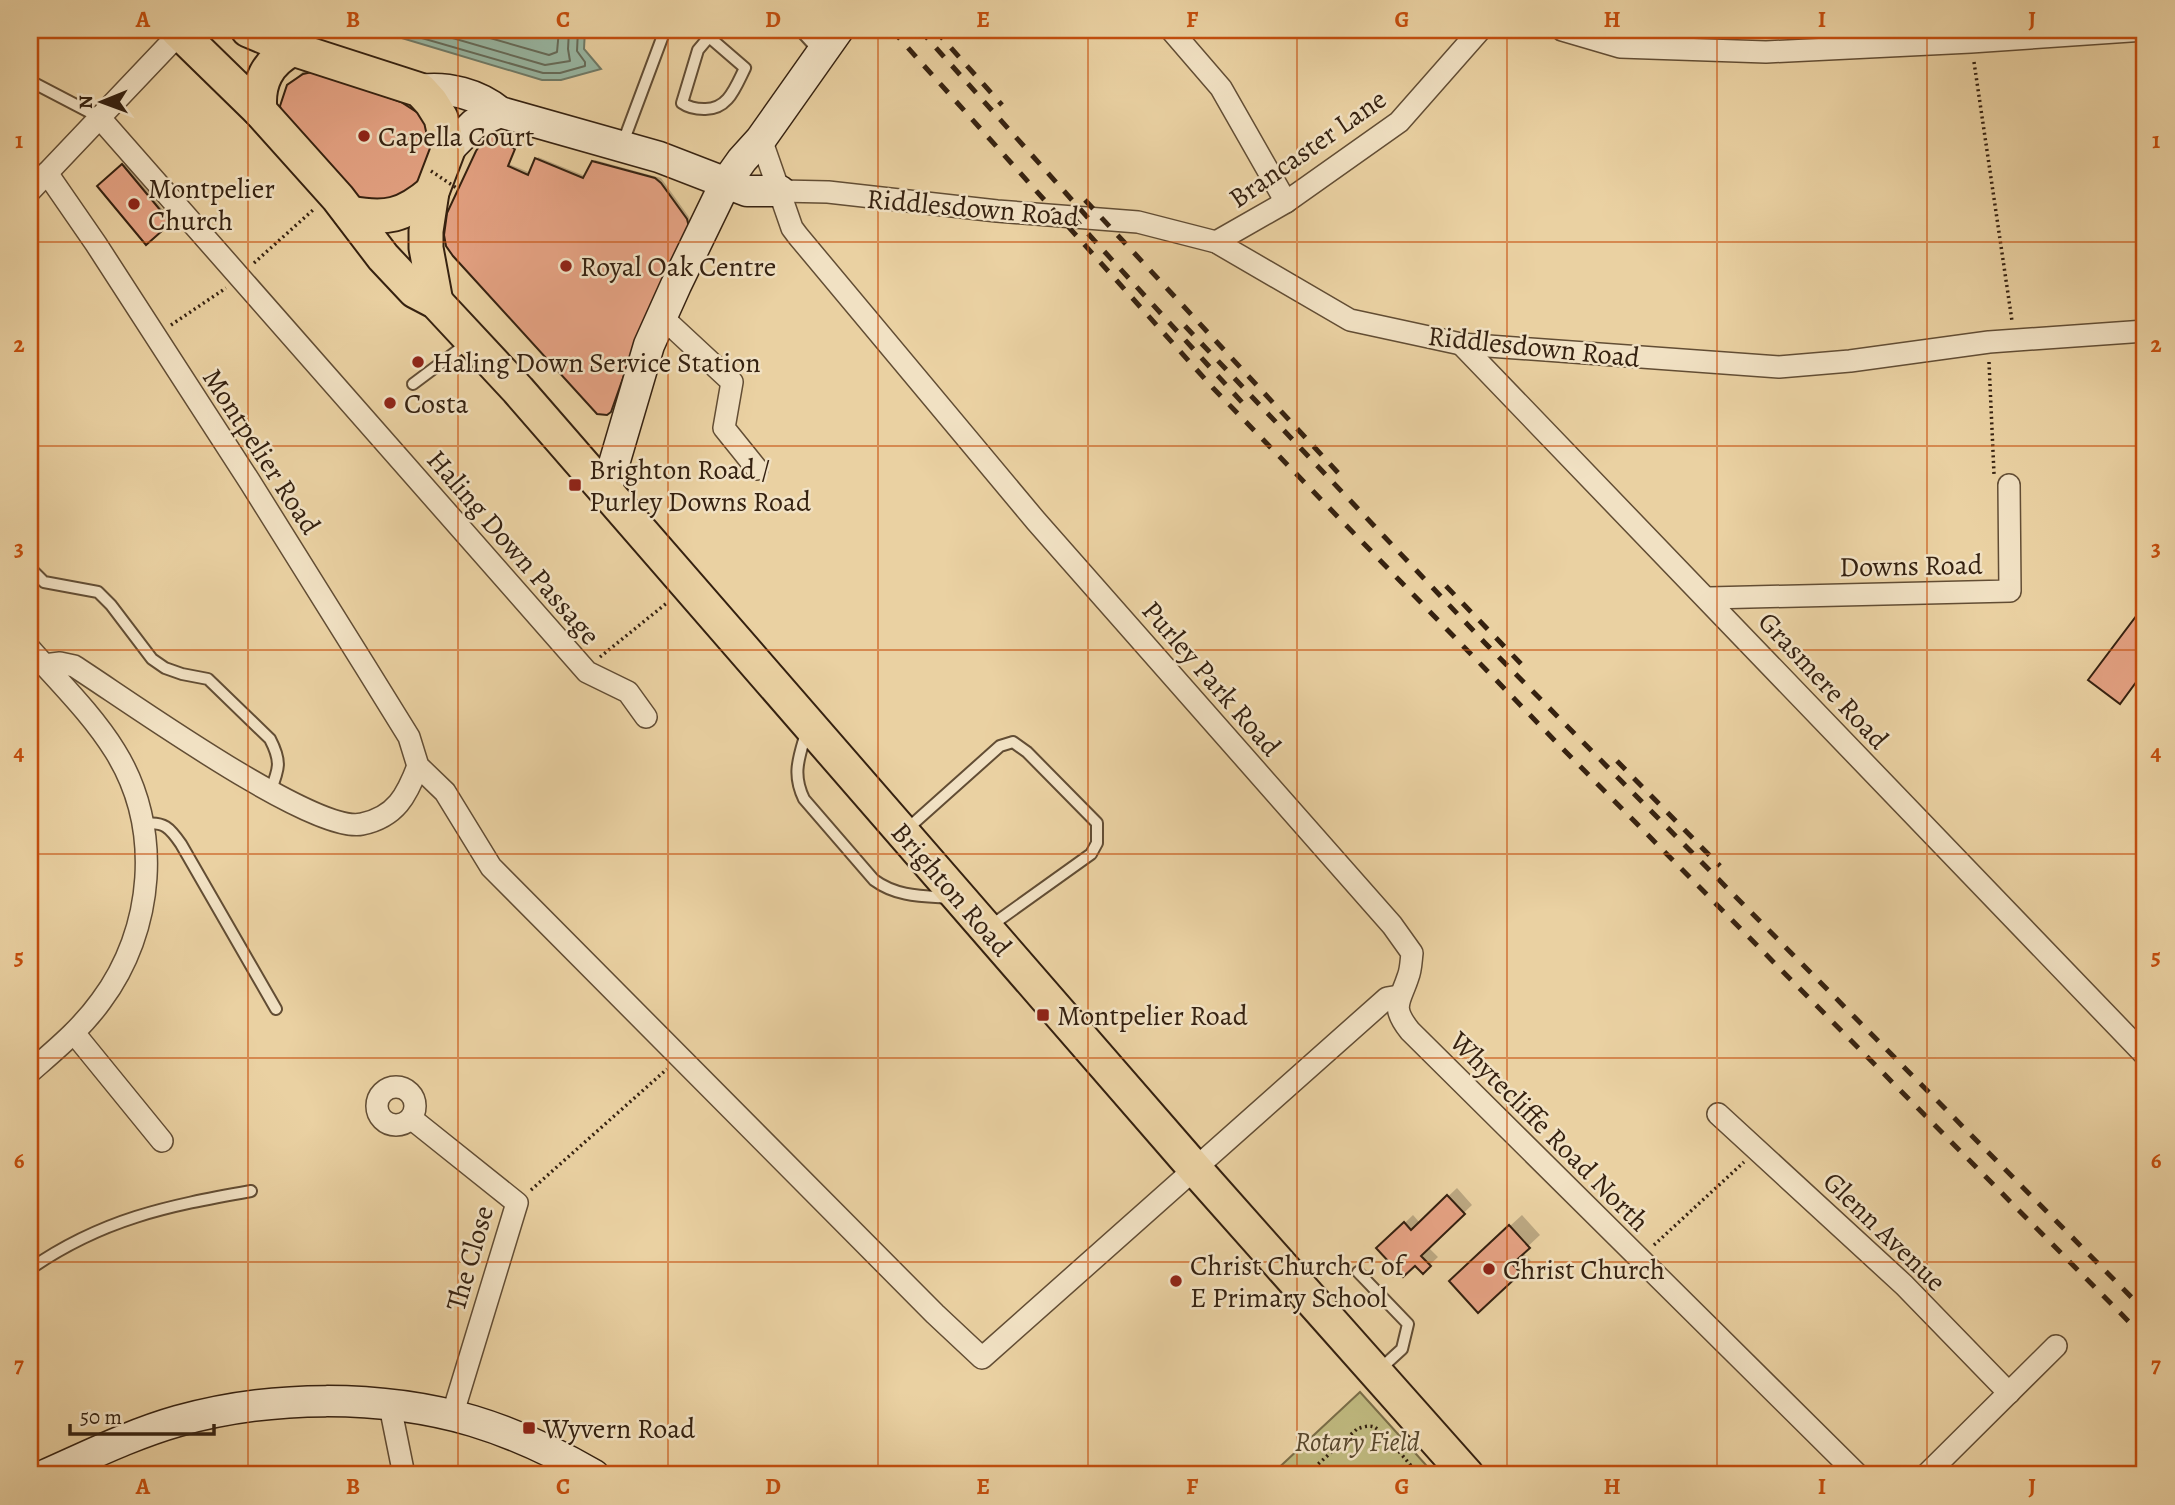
<svg xmlns="http://www.w3.org/2000/svg" width="2175" height="1505" font-family="Alegreya,serif">
	<rect width="100%" height="100%" fill="#ead1a2"/>
	<filter id="stains"><feTurbulence type="fractalNoise" baseFrequency=".00286" numOctaves="4"/><feColorMatrix values="0 0 0 0 .2 0 0 0 0 .09 0 0 0 0 .02 0 0 0 .5 -.17"/></filter>
	<radialGradient id="worn" r=".72"><stop offset=".6" stop-color="#630" stop-opacity="0"/><stop offset="1" stop-color="#630" stop-opacity=".3"/></radialGradient>
	<path fill="#bfb97f" stroke="#7a6d48" stroke-width="2" d="M1360,1392L1435,1475H1271Z"/>
	<path fill="#98b7a3" stroke="#707b68" stroke-width="2" d="M375,30H585L584,49L601,69L561,80H542Z"/>
	<g fill="#0003">
		<path d="M306,68L435,96L401,201L289,86Z"/>
		<path d="M506,131L514,132L512,145L516,147L509,164L531,173L538,157L585,176L595,160L661,178L689,217L690,223L647,314L610,410L487,139L496,133Z"/>
		<path d="M125,164L172,220L146,242L99,186Z"/>
		<path d="M1457,1188L1472,1205L1428,1247L1438,1257L1423,1271L1415,1263L1379,1248L1413,1215L1420,1223Z"/>
		<path d="M1522,1215L1540,1235L1522,1252L1531,1261L1520,1272L1462,1270Z"/>
	</g>
	<g fill="none" stroke-linecap="round" stroke-linejoin="round">
		<g stroke="#666c5a" stroke-width="2">
			<path d="M394,30L543,73H560L585,66V62L577,51L578,30"/>
			<path d="M425,30L545,65L570,61L568,49L569,30"/>
			<path d="M462,30L549,55L557,52L559,30"/>
		</g>
	</g>
	<g fill="#e5a283" stroke="#352110" stroke-width="2">
		<path d="M312,72L321,73L401,102L418,113L425,121L434,155L412,196L368,204L349,193L282,116L280,106L287,85L303,74Z"/>
		<path d="M502,133L512,134L511,147L515,149L508,166L528,175L535,158L583,178L592,161L655,178L661,183L687,219L689,227L629,361L611,412L607,415L597,414L453,256L446,246L444,235L447,213L476,151L483,141L492,135Z"/>
		<path d="M122,164L171,223L146,245L97,186Z"/>
		<path d="M2143,607L2145,608V670L2120,704L2088,680Z"/>
		<path d="M1447,1195L1465,1214L1421,1256L1431,1266L1423,1274L1415,1266L1403,1277L1376,1248L1404,1222L1411,1230Z"/>
		<path d="M1509,1225L1530,1248L1512,1264L1521,1273L1478,1313L1449,1281Z"/>
	</g>
	<g fill="none" stroke-linecap="round" stroke-linejoin="round">
		<g stroke="#624d34" stroke-width="14">
			<g id="lane">
				<path d="M701,30L745,68C735,88 728,110 704,109C695,109 689,108 682,103L698,50L709,37"/>
				<path d="M800,30L820,52"/>
				<path d="M30,81L99,117"/>
				<path d="M622,145L665,30"/>
				<path d="M413,384L469,342"/>
				<path d="M30,568L44,582L98,592L111,605L152,659L165,668L182,674L208,679L270,739C282,762 279,769 270,792"/>
				<path d="M807,729C800,756 791,772 804,799L874,880C897,897 923,896 951,898"/>
				<path d="M144,824C164,821 170,828 181,844L276,1009"/>
				<path d="M906,830L1000,746L1013,742L1027,752L1097,823V843L1091,854L989,927"/>
				<path d="M30,1269C102,1219 167,1206 251,1191"/>
				<path d="M1358,1272L1408,1324L1402,1349L1378,1371"/>
			</g>
		</g>
		<g stroke="#624d34" stroke-width="24">
			<g id="street">
				<path d="M1171,30L1221,88L1286,202"/>
				<path d="M1562,30L1620,47L1766,52L1971,42L2145,30"/>
				<path d="M99,117L587,672L628,692L646,717"/>
				<path d="M761,139L792,228L798,236L1036,521L1392,925L1412,953C1411,961 1411,970 1408,977C1400,1002 1390,1006 1410,1031L1858,1475"/>
				<path d="M47,173L96,244L250,482L365,666L409,737L418,766L445,792L491,867L935,1314L982,1358L1387,998L1399,996"/>
				<path d="M30,191L180,33"/>
				<path d="M780,191L828,192L997,211L1138,222L1216,242L1350,320L1461,344L1779,367L1850,361L1989,342L2145,331"/>
				<path d="M1216,242L1286,202L1399,122L1480,30"/>
				<path d="M662,317L732,382L724,428L757,469"/>
				<path d="M1461,344C1691,580 1916,820 2145,1055"/>
				<path d="M1709,598L2010,591L2009,485"/>
				<path d="M30,649C59,682 92,714 115,751C163,828 154,930 101,1001C81,1029 55,1050 30,1072"/>
				<path d="M44,665L60,663L74,666C123,697 314,835 362,824C396,817 407,795 418,766"/>
				<path d="M74,1033L162,1141"/>
				<circle cx="396" cy="1106" r="19"/>
				<path d="M1718,1114L1904,1285L2009,1393"/>
				<path d="M412,1119L517,1203L452,1416"/>
				<path d="M390,1406L404,1475"/>
				<path d="M1926,1475L2056,1346"/>
			</g>
		</g>
		<g stroke="#352110" stroke-width="33">
			<g id="secondary">
				<path d="M420,90C447,86 478,94 500,112L659,157L747,191H780"/>
				<path d="M448,150L474,124L500,112"/>
				<path d="M606,491L649,345L676,285L725,184L742,160L761,139L838,30"/>
				<path d="M45,1475C88,1456 132,1434 178,1421C271,1395 380,1394 473,1421C516,1434 556,1453 594,1475"/>
			</g>
		</g>
		<g stroke="#352110" stroke-width="37">
			<g id="primary">
				<path d="M177,30L260,111L338,198L383,257L415,291L436,302L518,390L1196,1170L1467,1475"/>
				<path d="M248,30L293,49L420,90L431,102L441,118L448,150L432,192L426,231V248L436,302"/>
				<path d="M260,111C257,83 267,62 293,49"/>
				<path d="M350,213C386,220 404,216 432,192"/>
			</g>
		</g>
		<g stroke="#352110" stroke-width="3.5" stroke-dasharray="2 3.5" stroke-linecap="butt">
			<path d="M1974,62L2012,321"/>
			<path d="M254,263L313,210"/>
			<path d="M171,325L226,288"/>
			<path d="M1989,362L1994,474"/>
			<path d="M600,657L668,602"/>
			<path d="M531,1190L667,1069"/>
			<path d="M1654,1245L1744,1162"/>
			<path d="M1306,1475L1357,1429C1362,1427 1369,1425 1374,1427C1384,1432 1410,1465 1419,1475"/>
		</g>
		<use href="#lane" stroke="#f1e1c3" stroke-width="10"/>
		<use href="#street" stroke="#f1e1c3" stroke-width="21"/>
		<use href="#secondary" stroke="#f1e1c3" stroke-width="30"/>
		<use href="#primary" stroke="#ead1a2" stroke-width="33"/>
		<g stroke="#352110" stroke-width="5" stroke-dasharray="12 12" stroke-linecap="butt">
			<path d="M892,30L1213,388L1561,747L2145,1338"/>
			<path d="M920,30L1089,219"/>
			<path d="M935,30L1002,105"/>
			<path d="M1085,200L1342,477"/>
			<path d="M1072,216L1249,410"/>
			<path d="M1185,326L1485,643L2145,1311"/>
			<path d="M1446,586L1526,669"/>
			<path d="M1617,761L1720,866"/>
		</g>
		<path stroke="#352110" stroke-width="3.5" stroke-dasharray="2 3.5" stroke-linecap="butt" d="M431,171L458,189"/>
	</g>
	<path fill="none" stroke="#c44e0d" stroke-width="2" stroke-opacity="0.55" d="M248,30V1475M458,30V1475M668,30V1475M878,30V1475M1088,30V1475M1297,30V1475M1507,30V1475M1717,30V1475M1927,30V1475M30,242H2145M30,446H2145M30,650H2145M30,854H2145M30,1058H2145M30,1262H2145"/>
	<g fill="#8f2418" stroke="#f1e1c3" stroke-width="2.5">
		<circle cx="364" cy="136" r="7"/>
		<circle cx="134" cy="204" r="7"/>
		<circle cx="566" cy="266" r="7"/>
		<circle cx="418" cy="362" r="7"/>
		<circle cx="390" cy="403" r="7"/>
		<rect x="568" y="478" width="14" height="14" rx="3.5"/>
		<rect x="1036" y="1008" width="14" height="14" rx="3.5"/>
		<circle cx="1489" cy="1269" r="7"/>
		<circle cx="1176" cy="1281" r="7"/>
		<rect x="522" y="1421" width="14" height="14" rx="3.5"/>
	</g>
	<g text-anchor="middle" stroke-width="5" stroke-linejoin="round" paint-order="stroke">
		<g font-size="28" fill="#352110" stroke="#f1e1c3" text-anchor="start">
			<text x="378" y="146">Capella Court</text>
			<text x="148" y="198">Montpelier<tspan x="148" dy="32">Church</tspan></text>
			<text x="580" y="276">Royal Oak Centre</text>
			<text x="432" y="372">Haling Down Service Station</text>
			<text x="404" y="413">Costa</text>
			<text x="589" y="479">Brighton Road /<tspan x="589" dy="32">Purley Downs Road</tspan></text>
			<text x="1057" y="1025">Montpelier Road</text>
			<text x="1190" y="1275">Christ Church C of<tspan x="1190" dy="32">E Primary School</tspan></text>
			<text x="1503" y="1279">Christ Church</text>
			<text x="543" y="1438">Wyvern Road</text>
		</g>
		<g font-size="28" fill="#352110" stroke="#f1e1c3">
			<text transform="translate(1307 148) rotate(-35)" y="10">Brancaster Lane</text>
			<text transform="translate(973 207) rotate(5)" y="10">Riddlesdown Road</text>
			<text transform="translate(1534 346) rotate(6)" y="10">Riddlesdown Road</text>
			<text transform="translate(262 451) rotate(57)" y="10">Montpelier Road</text>
			<text transform="translate(514 547) rotate(49)" y="10">Haling Down Passage</text>
			<text transform="translate(1911 565) rotate(-1)" y="10">Downs Road</text>
			<text transform="translate(1212 678) rotate(49)" y="10">Purley Park Road</text>
			<text transform="translate(1824 680) rotate(47)" y="10">Grasmere Road</text>
			<text transform="translate(952 889) rotate(49)" y="10">Brighton Road</text>
			<text transform="translate(1550 1131) rotate(45)" y="10">Whytecliffe Road North</text>
			<text transform="translate(1885 1231) rotate(44)" y="10">Glenn Avenue</text>
			<text transform="translate(469 1258) rotate(-74)" y="10">The Close</text>
		</g>
		<g font-size="28" font-style="italic" fill="#58472c" stroke="#f1e1c3">
			<text x="1357" y="1451">Rotary Field</text>
		</g>
	</g>
	<rect width="2175" height="1505" fill="none" stroke="#ead1a2" stroke-width="77"/>
	<g transform="translate(102 102) rotate(269)" stroke="#f1e1c3" stroke-width="5" paint-order="stroke">
	<path d="M0-5L12 26L0 18L-12 26Z" fill="#352110"/>
	<text y="-10" font-size="19" font-weight="bold" text-anchor="middle" fill="#352110">N</text>
	</g>
	<path d="M70 1424v10h144v-10" fill="none" stroke="#352110" stroke-width="3.5"/>
	<text x="80" y="1424" font-size="21" fill="#352110" stroke="#f1e1c3" stroke-width="5" paint-order="stroke">50 m</text>
	<rect x="38" y="38" width="2098" height="1428" fill="none" stroke="#c44e0d" stroke-width="2.5"/>
	<g font-size="23" text-anchor="middle" font-weight="bold" fill="#c44e0d">
		<text x="143" y="27">A</text>
		<text x="353" y="27">B</text>
		<text x="563" y="27">C</text>
		<text x="773" y="27">D</text>
		<text x="983" y="27">E</text>
		<text x="1192" y="27">F</text>
		<text x="1402" y="27">G</text>
		<text x="1612" y="27">H</text>
		<text x="1822" y="27">I</text>
		<text x="2032" y="27">J</text>
		<text x="19" y="148">1</text>
		<text x="2156" y="148">1</text>
		<text x="19" y="352">2</text>
		<text x="2156" y="352">2</text>
		<text x="19" y="556">3</text>
		<text x="2156" y="556">3</text>
		<text x="19" y="760">4</text>
		<text x="2156" y="760">4</text>
		<text x="19" y="964">5</text>
		<text x="2156" y="964">5</text>
		<text x="19" y="1168">6</text>
		<text x="2156" y="1168">6</text>
		<text x="19" y="1372">7</text>
		<text x="2156" y="1372">7</text>
		<text x="143" y="1494">A</text>
		<text x="353" y="1494">B</text>
		<text x="563" y="1494">C</text>
		<text x="773" y="1494">D</text>
		<text x="983" y="1494">E</text>
		<text x="1192" y="1494">F</text>
		<text x="1402" y="1494">G</text>
		<text x="1612" y="1494">H</text>
		<text x="1822" y="1494">I</text>
		<text x="2032" y="1494">J</text>
	</g>
	<rect width="100%" height="100%" filter="url(#stains)"/>
	<rect width="100%" height="100%" fill="url(#worn)"/>
</svg>
